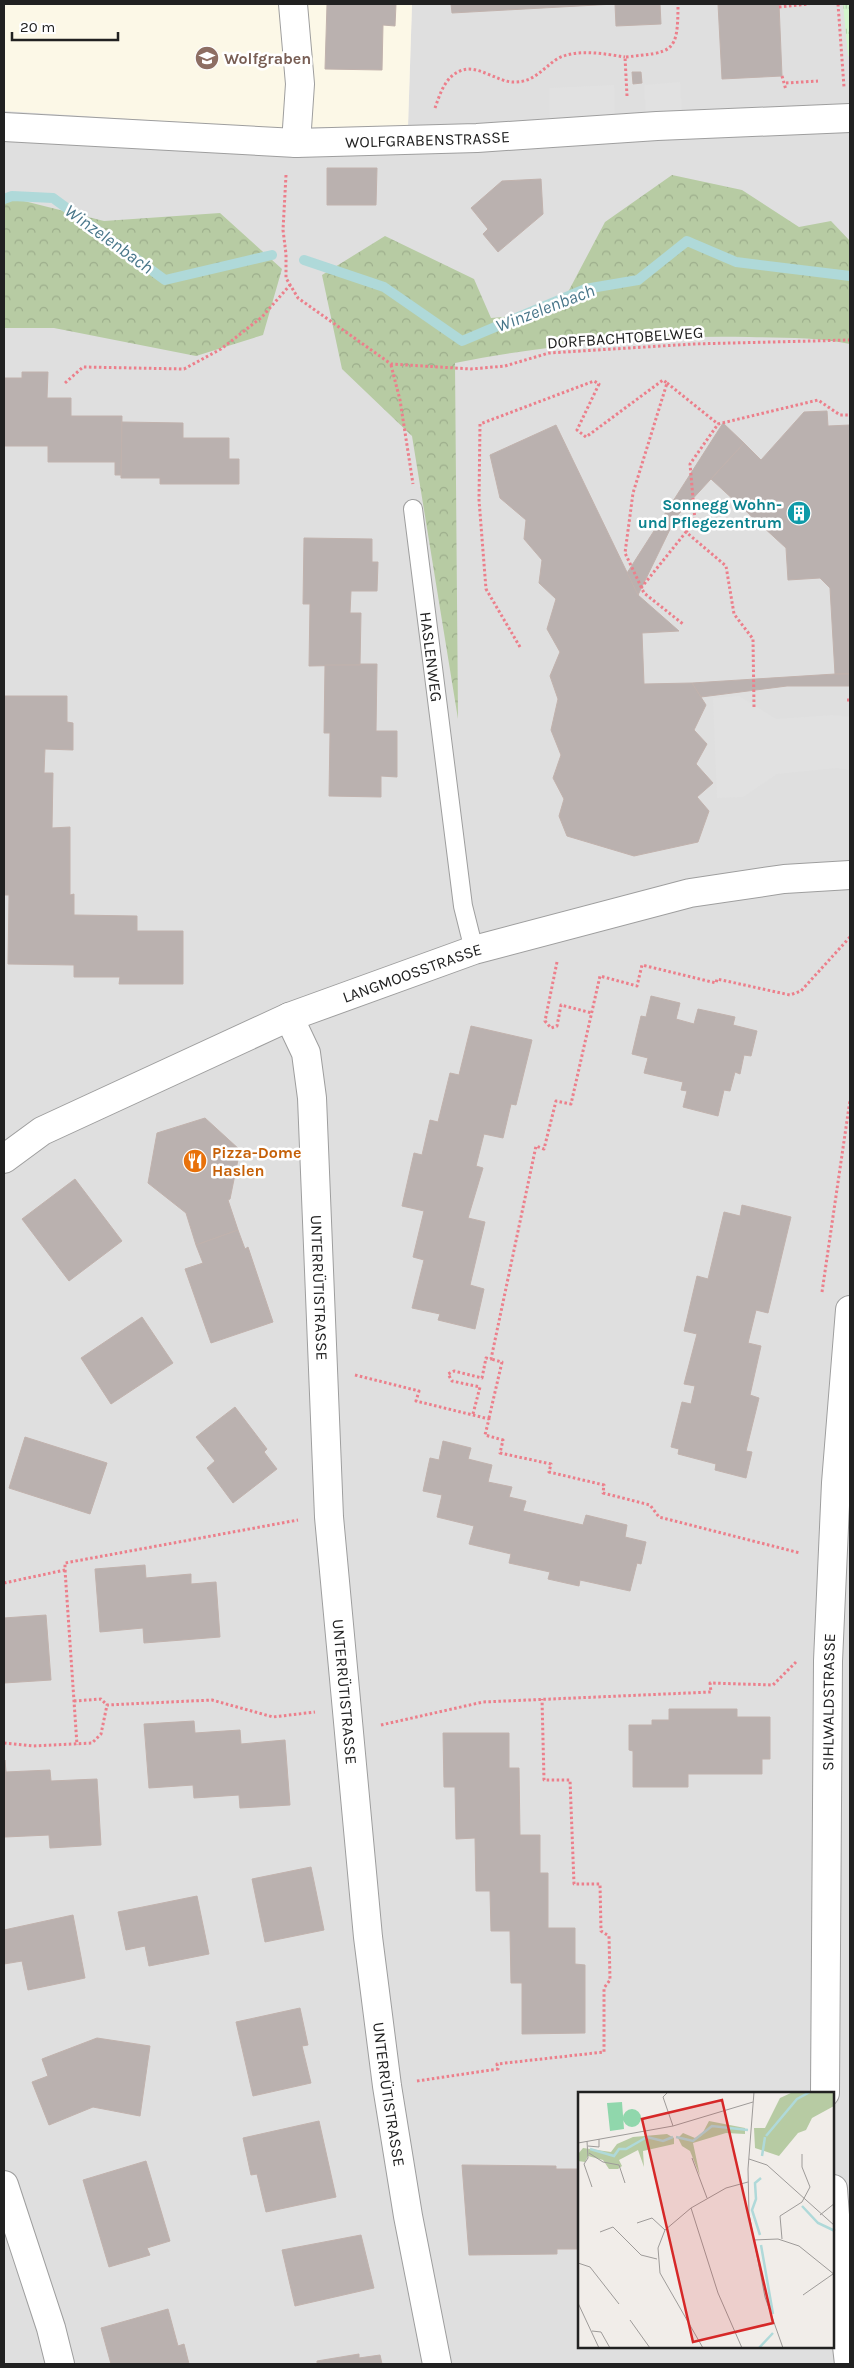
<svg xmlns="http://www.w3.org/2000/svg" width="854" height="2368" font-family="Karla,sans-serif">
	<defs>
		<pattern id="forest-crowns" width="20" height="18" patternUnits="userSpaceOnUse" patternTransform="scale(1.25)"><rect width="20" height="18" fill="#b7cba3"/><path d="M2 6a3 3 0 1 1 6 0M12 15a3 3 0 1 1 6 0" fill="none" stroke="#9dae8c"/></pattern>
		<pattern id="park-tufts" width="24" height="20" patternUnits="userSpaceOnUse" patternTransform="scale(1.25)"><rect width="24" height="20" fill="#d2f5cc"/><path d="M3 7l-1-3M5 7V3M7 7l1-3M15 17l-1-3M17 17v-4M19 17l1-3" fill="none" stroke="#b4d2af"/></pattern>
	</defs>
	<rect width="100%" height="100%" fill="#f1ede9"/>
	<path fill="#dfdfdf" fill-rule="evenodd" d="M412,4H850V2364H4V111L276,128L408,126ZM579,2093H833V2347H579Z"/>
	<path fill="#fcf8e7" d="M4,4H412L408,126L276,128L4,111Z"/>
	<g fill="url(#forest-crowns)">
		<path d="M672,175L742,190L799,227L831,221L850,241V344C816,337 783,338 749,337C650,335 551,344 455,363L458,719L412,436L342,369L322,275L385,236L474,279L491,318L557,313L605,222Z"/>
		<path d="M4,196L104,221L220,213L282,269L263,335L196,356L54,328H4Z"/>
	</g>
	<path fill="url(#park-tufts)" d="M843,4H850V56H848Z"/>
	<g fill="#e1e1e1">
		<path d="M680,82L682,113L646,116L644,85Z"/>
		<path d="M614,85L615,116L550,119L549,88Z"/>
		<path d="M739,696L776,719L834,715L850,717V770L836,768L777,774L743,797L717,798L713,698Z"/>
	</g>
	<g fill="none" stroke-linecap="round" stroke-linejoin="round">
		<g stroke="#afd9d9" stroke-width="10">
			<path d="M4,199L12,196L53,198L165,280L272,255"/>
			<path d="M304,260L384,287L462,341L585,289L638,280L687,241L736,262L850,276"/>
		</g>
	</g>
	<g fill="#bab1af" stroke="#c1b2ad">
		<path d="M327,4H396L395,26L383,25L382,70L325,69Z"/>
		<path d="M451,4H660L661,24L616,26L615,4L452,13Z"/>
		<path d="M718,4H779L782,76L722,79Z"/>
		<path d="M632,72H641L642,83L633,84Z"/>
		<path d="M327,168H377L376,205H327Z"/>
		<path d="M541,179L543,214L498,252L483,234L488,229L471,208L502,181Z"/>
		<path d="M22,372H48L47,398H71V416H122L121,475H115V462H48V446H4V378H22Z"/>
		<path d="M827,411L828,426L850,425V674H835L830,588L820,578L788,580L786,548L711,479L744,443L761,460L804,412Z"/>
		<path d="M122,422L183,423V438H229V459H239V484H160V478H121Z"/>
		<path d="M723,423L744,443L676,517L638,595L627,573Z"/>
		<path d="M556,425L638,595L679,631L642,633L644,684L692,683L706,705L694,730L707,744L696,764L713,783L697,797L709,811L698,842L634,856L567,836L559,816L564,799L553,778L561,755L551,730L558,699L550,676L560,652L547,629L556,599L539,583L542,560L524,539L526,520L500,498L490,455Z"/>
		<path d="M304,538L372,539V562H378L377,591H351L350,613H361L360,665L309,666L310,604H303Z"/>
		<path d="M360,664H377L376,731H397V777L381,776V797L329,796L330,733H324L325,665H360Z"/>
		<path d="M835,674H850V686H787L701,697L692,683Z"/>
		<path d="M4,696H67V722L73,723V750L45,749L44,773H53L52,828L70,827V895L74,894V915L137,916V931H183V984H119L120,977H74V965L8,964L9,895H4Z"/>
		<path d="M651,996L680,1003L676,1019L694,1024L698,1009L735,1017L733,1025L757,1031L751,1056L744,1055L740,1074L735,1072L730,1091L724,1090L718,1116L683,1107L687,1091L681,1090L683,1082L644,1073L648,1058L632,1054L641,1016L646,1017Z"/>
		<path d="M471,1026L532,1040L516,1105L511,1104L503,1138L484,1134L476,1166L483,1168L468,1218L485,1222L470,1285L484,1289L475,1329L438,1320L440,1314L412,1308L424,1260L413,1257L424,1211L402,1206L414,1153L422,1155L430,1120L438,1122L450,1073L459,1075Z"/>
		<path d="M205,1118L240,1150L230,1199L228,1200L238,1230L196,1245L186,1213L148,1183L157,1133Z"/>
		<path d="M75,1179L122,1241L69,1281L22,1219Z"/>
		<path d="M742,1205L791,1217L768,1313L756,1310L748,1343L761,1346L750,1395L759,1398L746,1451L752,1452L746,1478L715,1470L716,1464L678,1454L679,1449L671,1447L682,1402L691,1404L695,1386L684,1384L697,1334L684,1331L697,1276L708,1279L724,1212L740,1216Z"/>
		<path d="M238,1230L245,1249L248,1247L273,1322L211,1343L185,1269L203,1263L196,1245Z"/>
		<path d="M142,1317L173,1363L111,1404L81,1358Z"/>
		<path d="M235,1407L267,1449L264,1452L277,1469L233,1503L207,1468L215,1461L196,1437Z"/>
		<path d="M25,1437L107,1463L90,1514L9,1488Z"/>
		<path d="M443,1441L471,1448L468,1459L492,1465L488,1482L512,1487L509,1497L526,1501L523,1511L583,1525L586,1515L627,1525L625,1537L646,1542L641,1564L637,1563L630,1591L580,1580L579,1586L548,1579L550,1572L509,1563L511,1554L469,1544L474,1526L437,1517L442,1495L423,1491L430,1458L439,1460Z"/>
		<path d="M145,1565L146,1578L191,1574V1584L216,1582L220,1637L144,1643L143,1628L100,1632L95,1569Z"/>
		<path d="M46,1615L51,1680L4,1683V1618Z"/>
		<path d="M669,1709H737V1717H770V1759H762V1774H688V1787H633V1751L629,1750V1725H652V1720H669Z"/>
		<path d="M194,1721L195,1733L240,1730L241,1744L285,1740L290,1805L240,1808L239,1795L194,1798L193,1785L149,1788L144,1724Z"/>
		<path d="M443,1733H509V1768H519L520,1835H540V1873H548V1928H575V1964L585,1965V2033L522,2034V1983H511L510,1931H491L490,1891H476L475,1838L456,1839L455,1787H444Z"/>
		<path d="M5,1760L6,1772L50,1770L51,1781L97,1779L101,1845L50,1848L49,1835L5,1837Z"/>
		<path d="M311,1867L324,1930L265,1942L252,1879Z"/>
		<path d="M197,1896L209,1954L149,1966L145,1946L126,1950L118,1912Z"/>
		<path d="M73,1915L85,1978L28,1990L22,1961L4,1964V1930Z"/>
		<path d="M300,2008L308,2045L302,2046L311,2083L253,2096L236,2022Z"/>
		<path d="M97,2038L150,2046L140,2116L93,2107L49,2125L32,2082L48,2076L42,2059Z"/>
		<path d="M319,2121L336,2197L266,2212L257,2174L251,2175L243,2138Z"/>
		<path d="M146,2161L170,2241L147,2248L150,2255L109,2267L83,2180Z"/>
		<path d="M462,2165L556,2166V2169H579V2249H557V2254L469,2255Z"/>
		<path d="M361,2235L374,2288L295,2306L282,2250Z"/>
		<path d="M168,2309L178,2346L184,2344L189,2364H111L101,2328Z"/>
		<path d="M359,2354V2358L380,2355L382,2364H313H317V2361Z"/>
	</g>
	<g fill="none" stroke-linecap="round" stroke-linejoin="round">
		<g stroke="#9e9e9e" stroke-width="20">
			<g id="service">
				<path id="s1" d="M413,509L463,906L474,950"/>
			</g>
		</g>
		<g stroke="#9e9e9e" stroke-width="30">
			<g id="minor">
				<path d="M293,4L300,84L296,143"/>
				<path id="s2" d="M4,127L296,143L477,138L657,126L850,118"/>
				<path id="s3" d="M289,1017L306,1053L312,1098L329,1517L368,1937L387,2086L408,2216L437,2364"/>
				<path id="s4" d="M4,1159L42,1131L289,1017L474,950L690,893L784,879L850,875"/>
				<path id="s5" d="M825,2093L828,1661L836,1483L850,1310"/>
				<path d="M4,2185L51,2328L60,2364"/>
				<path d="M833,2189L841,2293L849,2364"/>
			</g>
		</g>
		<g stroke="#ec7f8b" stroke-width="3" stroke-dasharray="2.5 2.5" stroke-linecap="butt">
			<path d="M838,4L844,87"/>
			<path d="M779,7L809,4"/>
			<path d="M782,76L786,90"/>
			<path d="M786,83L818,81"/>
			<path d="M627,96L625,57C673,52 678,54 678,4"/>
			<path d="M435,108C440,94 445,77 460,71C477,63 498,83 515,82C534,82 542,69 557,59C576,48 605,54 625,57"/>
			<path d="M286,175L283,230L286,254V278L298,298L391,364L471,369L505,366L549,353L693,344L850,340"/>
			<path d="M391,365L400,400L413,484"/>
			<path d="M65,383L83,367L184,369L221,349L262,317L290,285"/>
			<path d="M667,383L718,424"/>
			<path d="M686,532L695,521L690,464L718,424L818,400L840,415H850"/>
			<path d="M641,588L686,532L726,566L734,614L753,639L754,708"/>
			<path d="M520,647L486,589L479,500L480,424L594,381L599,384L577,430L586,437L663,380L667,383L633,493L625,553L644,593L683,624"/>
			<path d="M847,700H850"/>
			<path d="M557,962L545,1021L551,1028L557,1026L561,1005L592,1013"/>
			<path d="M822,1292L850,1100"/>
			<path d="M355,1375L419,1391L416,1401L489,1419L485,1435L503,1440L500,1453L551,1464L549,1472L604,1485L603,1493L650,1505L659,1517L800,1553"/>
			<path d="M473,1414L480,1387L452,1381L448,1374L454,1371L482,1378L486,1358L491,1359L536,1146L544,1149L556,1101L571,1104L600,976L637,986L642,965L716,983L717,979L790,995L801,991L850,937"/>
			<path d="M489,1418L502,1362L491,1359"/>
			<path d="M65,1570L77,1745"/>
			<path d="M4,1583L65,1570V1563L298,1520"/>
			<path d="M74,1701L101,1699L107,1705"/>
			<path d="M381,1725L483,1702L711,1692L710,1683L773,1685L796,1662"/>
			<path d="M4,1743L33,1746L92,1743L101,1734L107,1705L212,1700L273,1717L315,1712"/>
			<path d="M417,2081L498,2069L497,2064L604,2052V1988L610,1980L609,1936L601,1931L600,1884H574L570,1780H544L542,1699"/>
		</g>
		<use href="#service" stroke="#fff" stroke-width="18"/>
		<use href="#minor" stroke="#fff" stroke-width="28"/>
	</g>
	<defs>
		<g id="school-disc" transform="scale(1.25)"><circle r="9.5" fill="#8d6e63" stroke="#fff"/><path d="M0-5L7-2L0 1L-7-2ZM-4 1L0 2.5L4 1V4Q0 6-4 4Z" fill="#fff"/></g>
		<g id="building-disc" transform="scale(1.25)"><circle r="9.5" fill="#0f9aa8" stroke="#fff"/><path d="M-4-6H4V6H1V3H-1V6H-4ZM-2.5-4.3h1.7v1.8h-1.7ZM.8-4.3h1.7v1.8H.8ZM-2.5-1h1.7V.8h-1.7ZM.8-1h1.7V.8H.8Z" fill="#fff"/></g>
		<g id="restaurant-disc" transform="scale(1.25)"><circle r="9.5" fill="#e8710a" stroke="#fff"/><path d="M-5-6h1v4h1v-4h1v4h1v-4h1v5L-1.5 .5V6h-2V.5L-5-1ZM5-6V6H3V1.5H1.5Q1.5-4 5-6Z" fill="#fff"/></g>
	</defs>
	<g fill-rule="evenodd">
		<use href="#school-disc" x="207" y="58"/>
		<use href="#building-disc" x="799" y="513"/>
		<use href="#restaurant-disc" x="195" y="1161"/>
	</g>
	<g text-anchor="middle" stroke-width="5" stroke-linejoin="round" paint-order="stroke">
		<g font-size="16" font-weight="bold" fill="#785e54" stroke="#fff" text-anchor="start">
			<text x="224" y="64">Wolfgraben</text>
		</g>
		<g font-size="16" fill="#212121" stroke="#fff">
			<text dy="6" stroke="none"><textPath href="#s2" startOffset="424">WOLFGRABENSTRASSE</textPath></text>
			<text transform="translate(625 337) rotate(-4)" y="6">DORFBACHTOBELWEG</text>
			<text dy="6" stroke="none"><textPath href="#s1" startOffset="149">HASLENWEG</textPath></text>
			<text dy="6" stroke="none"><textPath href="#s4" startOffset="450">LANGMOOSSTRASSE</textPath></text>
			<text dy="6" stroke="none"><textPath href="#s3" startOffset="275">UNTERRÜTISTRASSE</textPath></text>
			<text dy="6" stroke="none"><textPath href="#s3" startOffset="680">UNTERRÜTISTRASSE</textPath></text>
			<text dy="6" stroke="none"><textPath href="#s5" startOffset="391">SIHLWALDSTRASSE</textPath></text>
			<text dy="6" stroke="none"><textPath href="#s3" startOffset="1085">UNTERRÜTISTRASSE</textPath></text>
		</g>
		<g font-size="16" font-weight="bold" fill="#0d838f" stroke="#fff" text-anchor="end">
			<text x="782" y="510">Sonnegg Wohn-<tspan x="782" dy="18">und Pflegezentrum</tspan></text>
		</g>
		<g font-size="16" font-weight="bold" fill="#c56008" stroke="#fff" text-anchor="start">
			<text x="212" y="1158">Pizza-Dome<tspan x="212" dy="18">Haslen</tspan></text>
		</g>
		<g font-size="18" font-style="italic" fill="#49778a" stroke="#fff">
			<text transform="translate(109 239) rotate(36)" y="6">Winzelenbach</text>
			<text transform="translate(545 308) rotate(-21)" y="6">Winzelenbach</text>
		</g>
	</g>
	<g transform="translate(578 2092)">
		<rect width="256" height="256" fill="#f1ede9"/>
		<path d="M215,0H256V14L234,26L228,38L220,41L201,64L177,56L176,36H187L202,6ZM131,29L167,36V42L148,41L115,51L122,84L112,59L104,54L100,46L105,41L117,46L123,44ZM89,42L96,46V52L65,59L66,75L60,58L41,68L44,74L40,77H31L25,68L10,64L7,70L0,69V62L5,56L33,60L39,52L55,45Z" fill="#b7cba3"/>
		<path d="M44,10L46,37L32,39L29,11ZM45 26a9 9 0 1 1 18 0a9 9 0 1 1-18 0Z" fill="#90d7ac"/>
		<path fill="none" stroke="#afd9d9" stroke-width="2.5" d="M188,44L219,7L232,0M98,45L115,49L134,34L170,38M12,57L36,64L41,57H48L69,45L85,49L95,45M184,64L187,45M224,114L240,131L257,139M182,143L174,118L178,107L177,91L183,86M183,153L195,222M181,256L195,241"/>
		<path fill="none" stroke="#9e9b99" stroke-width="1" d="M176,0L170,77L171,122L187,205L205,256M89,1L85,5L95,34M9,49L10,66L6,72L14,95M0,51L95,34L175,10M10,54L21,55V47M11,61L25,70L41,73L47,91M114,66L129,106M171,67L189,73L257,134M113,116L140,201L164,256M242,123L257,111M202,124L224,110L232,95L224,75V62M202,124L204,147M59,131L74,126L87,138M22,140L35,135L63,163L79,167M175,148L200,147L221,154L257,183M0,171L12,175L41,212M225,203L255,182M0,211L21,256M52,228L72,256M14,239L23,240L32,256M125,256L82,181L80,156L87,138L113,116L148,96L170,90"/>
		<path fill="#d62828" fill-opacity="0.15" stroke="#d62828" stroke-width="2.5" d="M144,8L195,231L115,250L64,27Z"/>
		<rect width="256" height="256" fill="none" stroke="#212121" stroke-width="2.5"/>
	</g>
	<rect width="854" height="2368" fill="none" stroke="#212121" stroke-width="10"/>
	<path d="M12 32v8h106v-8" fill="none" stroke="#212121" stroke-width="2.5"/>
	<text x="20" y="32" font-size="15" fill="#212121" stroke="#ffffff" stroke-width="4" paint-order="stroke">20 m</text>
</svg>
